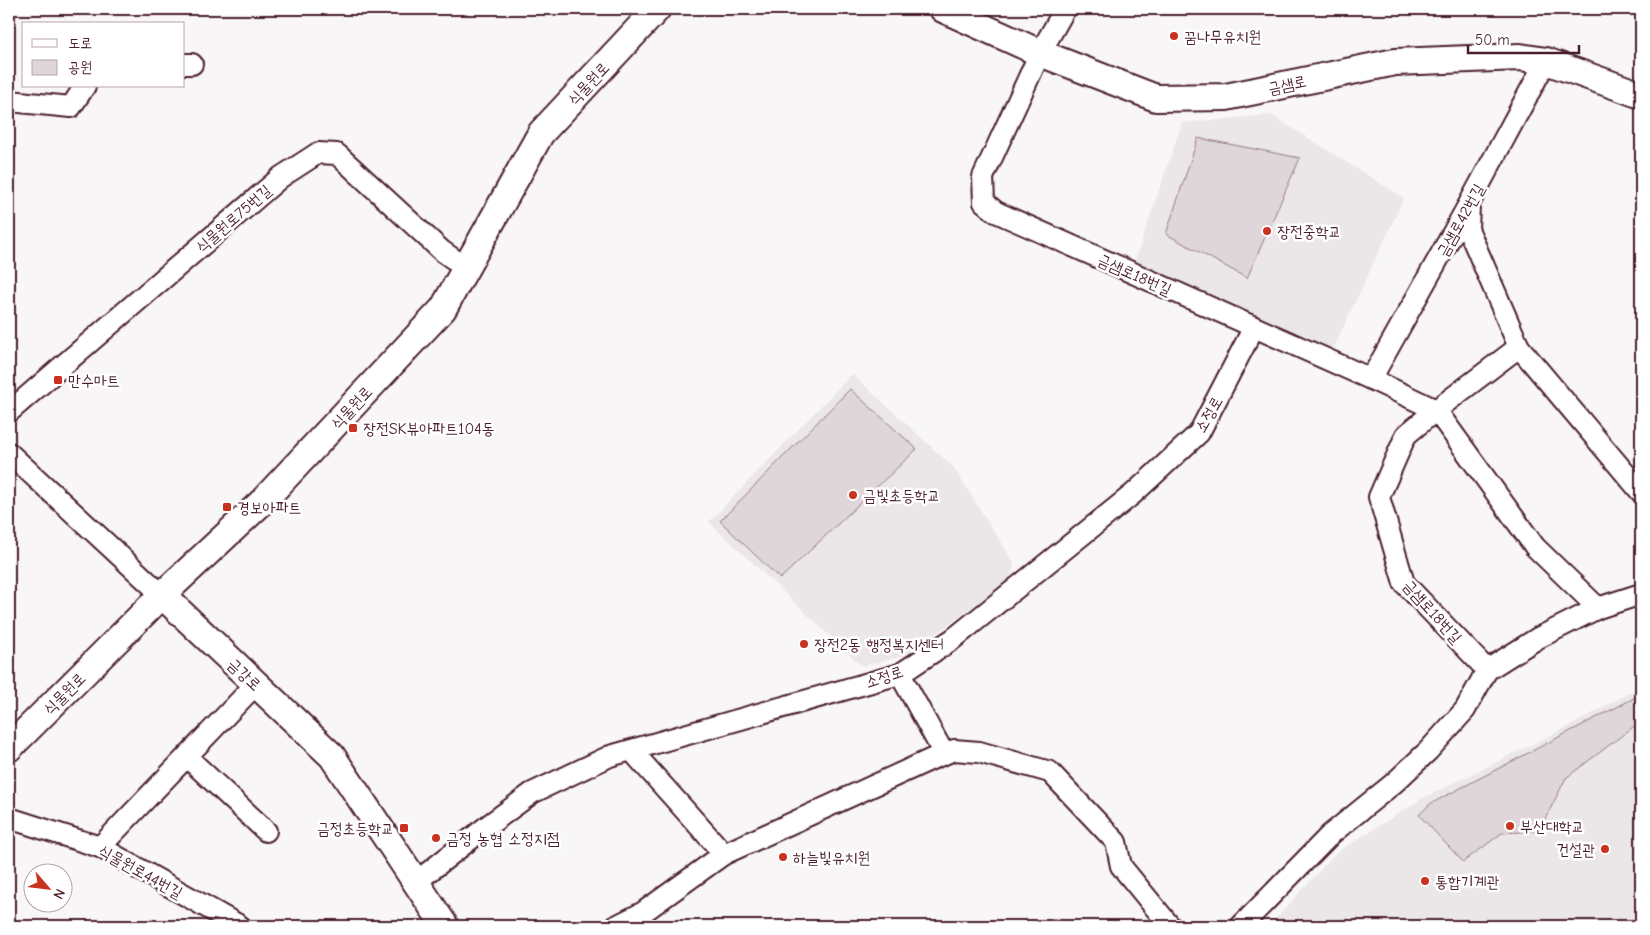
<svg xmlns="http://www.w3.org/2000/svg" width="1650" height="935" font-family="'Comic Neue','Poor Story',sans-serif">
	<rect width="100%" height="100%" fill="#f8f6f7"/>
	<filter id="ink" filterUnits="userSpaceOnUse"><feTurbulence type="fractalNoise" baseFrequency=".02" numOctaves="2"/><feDisplacementMap in="SourceGraphic" scale="10" xChannelSelector="R" yChannelSelector="G"/><feConvolveMatrix kernelMatrix="1 2 1 2 8 2 1 2 1" color-interpolation-filters="sRGB"/></filter>
	<g filter="url(#ink)">
		<g fill="#ebe6e8">
			<path d="M1271,115L1404,198L1333,349L1134,264L1182,123Z"/>
			<path d="M852,374L953,467L1014,563L1011,578L921,645L903,656L862,666L709,522Z"/>
			<path d="M1641,686V926H1269L1336,853L1423,798L1574,724Z"/>
		</g>
		<g fill="#ded6d9" stroke="#947a82">
			<path d="M1198,138L1300,158L1247,278L1166,234Z"/>
			<path d="M850,389L917,449L780,579L720,521Z"/>
			<path d="M1641,692V721L1566,778L1539,831L1502,833L1463,862L1419,815L1430,804L1640,695Z"/>
		</g>
		<g fill="none" stroke-linecap="round" stroke-linejoin="round">
			<g stroke="#4a1f2b" stroke-width="24">
				<g id="minor">
					<path d="M1065,9L1040,53L983,177L984,202L996,212L1371,379L1436,410L1535,547L1598,608L1641,594"/>
					<path d="M184,64H192"/>
					<path d="M9,101L71,107L85,86"/>
					<path d="M1469,205L1468,229L1519,347"/>
					<path d="M1371,379L1469,204L1546,61"/>
					<path d="M9,412L281,177L318,153L337,154L442,251L465,267"/>
					<path d="M9,453L162,595"/>
					<path d="M1598,608L1538,638L1487,670L1404,583L1379,497L1406,435L1436,410L1519,347L1641,492"/>
					<path d="M900,674L944,754"/>
					<path d="M632,751L724,854"/>
					<path d="M187,757L266,831"/>
					<path d="M9,818L100,847L240,926"/>
					<path d="M100,847L256,684"/>
					<path d="M416,882L486,827L532,793L610,756L900,674L953,639L1133,494L1199,433L1254,327"/>
					<path d="M616,926L642,913L724,854L934,758L954,750L979,752L1050,772L1116,842L1121,866L1170,926"/>
					<path d="M1241,926L1331,834L1394,783L1428,751L1465,710L1487,670"/>
				</g>
			</g>
			<g stroke="#4a1f2b" stroke-width="30">
				<g id="major">
					<path d="M943,9L1040,53L1156,98L1226,97L1395,62L1520,57L1546,61L1641,95"/>
					<path d="M162,595L332,756L445,926"/>
					<path d="M9,748L162,595L262,502L443,309L541,133L657,9"/>
				</g>
			</g>
			<use href="#minor" stroke="#fff" stroke-width="20"/>
			<use href="#major" stroke="#fff" stroke-width="26"/>
		</g>
	</g>
	<g fill="#c8321e" stroke="#fff" stroke-width="2">
		<circle cx="1174" cy="36" r="5"/>
		<circle cx="1267" cy="231" r="5"/>
		<rect x="53" y="375" width="10" height="10" rx="2.5"/>
		<rect x="348" y="423" width="10" height="10" rx="2.5"/>
		<circle cx="853" cy="495" r="5"/>
		<rect x="222" y="502" width="10" height="10" rx="2.5"/>
		<circle cx="804" cy="644" r="5"/>
		<circle cx="1510" cy="826" r="5"/>
		<rect x="399" y="823" width="10" height="10" rx="2.5"/>
		<circle cx="436" cy="838" r="5"/>
		<circle cx="1605" cy="849" r="5"/>
		<circle cx="783" cy="857" r="5"/>
		<circle cx="1425" cy="881" r="5"/>
	</g>
	<g text-anchor="middle" stroke-width="5" stroke-linejoin="round" paint-order="stroke">
		<g font-size="16" fill="#4a1f2b" stroke="#fff" text-anchor="start">
			<text x="1184" y="42">꿈나무유치원</text>
			<text x="1277" y="237">장전중학교</text>
			<text x="68" y="386">만수마트</text>
			<text x="363" y="434">장전SK뷰아파트104동</text>
			<text x="863" y="501">금빛초등학교</text>
			<text x="237" y="513">경보아파트</text>
			<text x="814" y="650">장전2동 행정복지센터</text>
			<text x="1520" y="832">부산대학교</text>
			<text x="394" y="834" text-anchor="end">금정초등학교</text>
			<text x="446" y="844">금정 농협 소정지점</text>
			<text x="1595" y="855" text-anchor="end">건설관</text>
			<text x="793" y="863">하늘빛유치원</text>
			<text x="1435" y="887">통합기계관</text>
		</g>
		<g font-size="16" fill="#4a1f2b" stroke="#fff">
			<text transform="translate(588 83) rotate(-47)" y="6">식물원로</text>
			<text transform="translate(1287 84) rotate(-12)" y="6">금샘로</text>
			<text transform="translate(233 218) rotate(-41)" y="6">식물원로75번길</text>
			<text transform="translate(1460 220) rotate(-61)" y="6">금샘로42번길</text>
			<text transform="translate(1135 274) rotate(24)" y="6">금샘로18번길</text>
			<text transform="translate(351 407) rotate(-47)" y="6">식물원로</text>
			<text transform="translate(1208 414) rotate(-60)" y="6">소정로</text>
			<text transform="translate(1433 611) rotate(48)" y="6">금샘로18번길</text>
			<text transform="translate(245 674) rotate(43)" y="6">금강로</text>
			<text transform="translate(884 676) rotate(-18)" y="6">소정로</text>
			<text transform="translate(64 693) rotate(-45)" y="6">식물원로</text>
			<text transform="translate(141 871) rotate(29)" y="6">식물원로44번길</text>
		</g>
	</g>
	<rect width="1650" height="935" fill="none" stroke="#fff" stroke-width="30"/>
	<rect x="15" y="15" width="1620" height="905" fill="none" stroke="#4a1f2b" stroke-width="2" filter="url(#ink)"/>
	<rect x="22" y="22" width="162" height="65" fill="#ffffff" stroke="#b7a5aa"/>
	<rect x="32" y="39" width="25" height="8" fill="#ffffff" stroke="#b7a5aa"/>
	<text x="68" y="48" font-size="15" fill="#4a1f2b">도로</text>
	<rect x="32" y="60" width="25" height="15" fill="#ded6d9" stroke="#b7a5aa"/>
	<text x="68" y="72" font-size="15" fill="#4a1f2b">공원</text>
	<g transform="translate(48 888) rotate(118)"><circle r="24" fill="#ffffff" stroke="#b7a5aa"/>
	<path d="M0-4L9 19L0 12L-9 19Z" fill="#c8321e"/>
	<text y="-8" font-size="14" font-weight="bold" text-anchor="middle" fill="#4a1f2b">N</text>
	</g>
	<path d="M1468 45v8h111v-8" fill="none" stroke="#4a1f2b" stroke-width="2.5"/>
	<text x="1475" y="45" font-size="15" fill="#4a1f2b" stroke="#ffffff" stroke-width="4" paint-order="stroke">50 m</text>
</svg>
